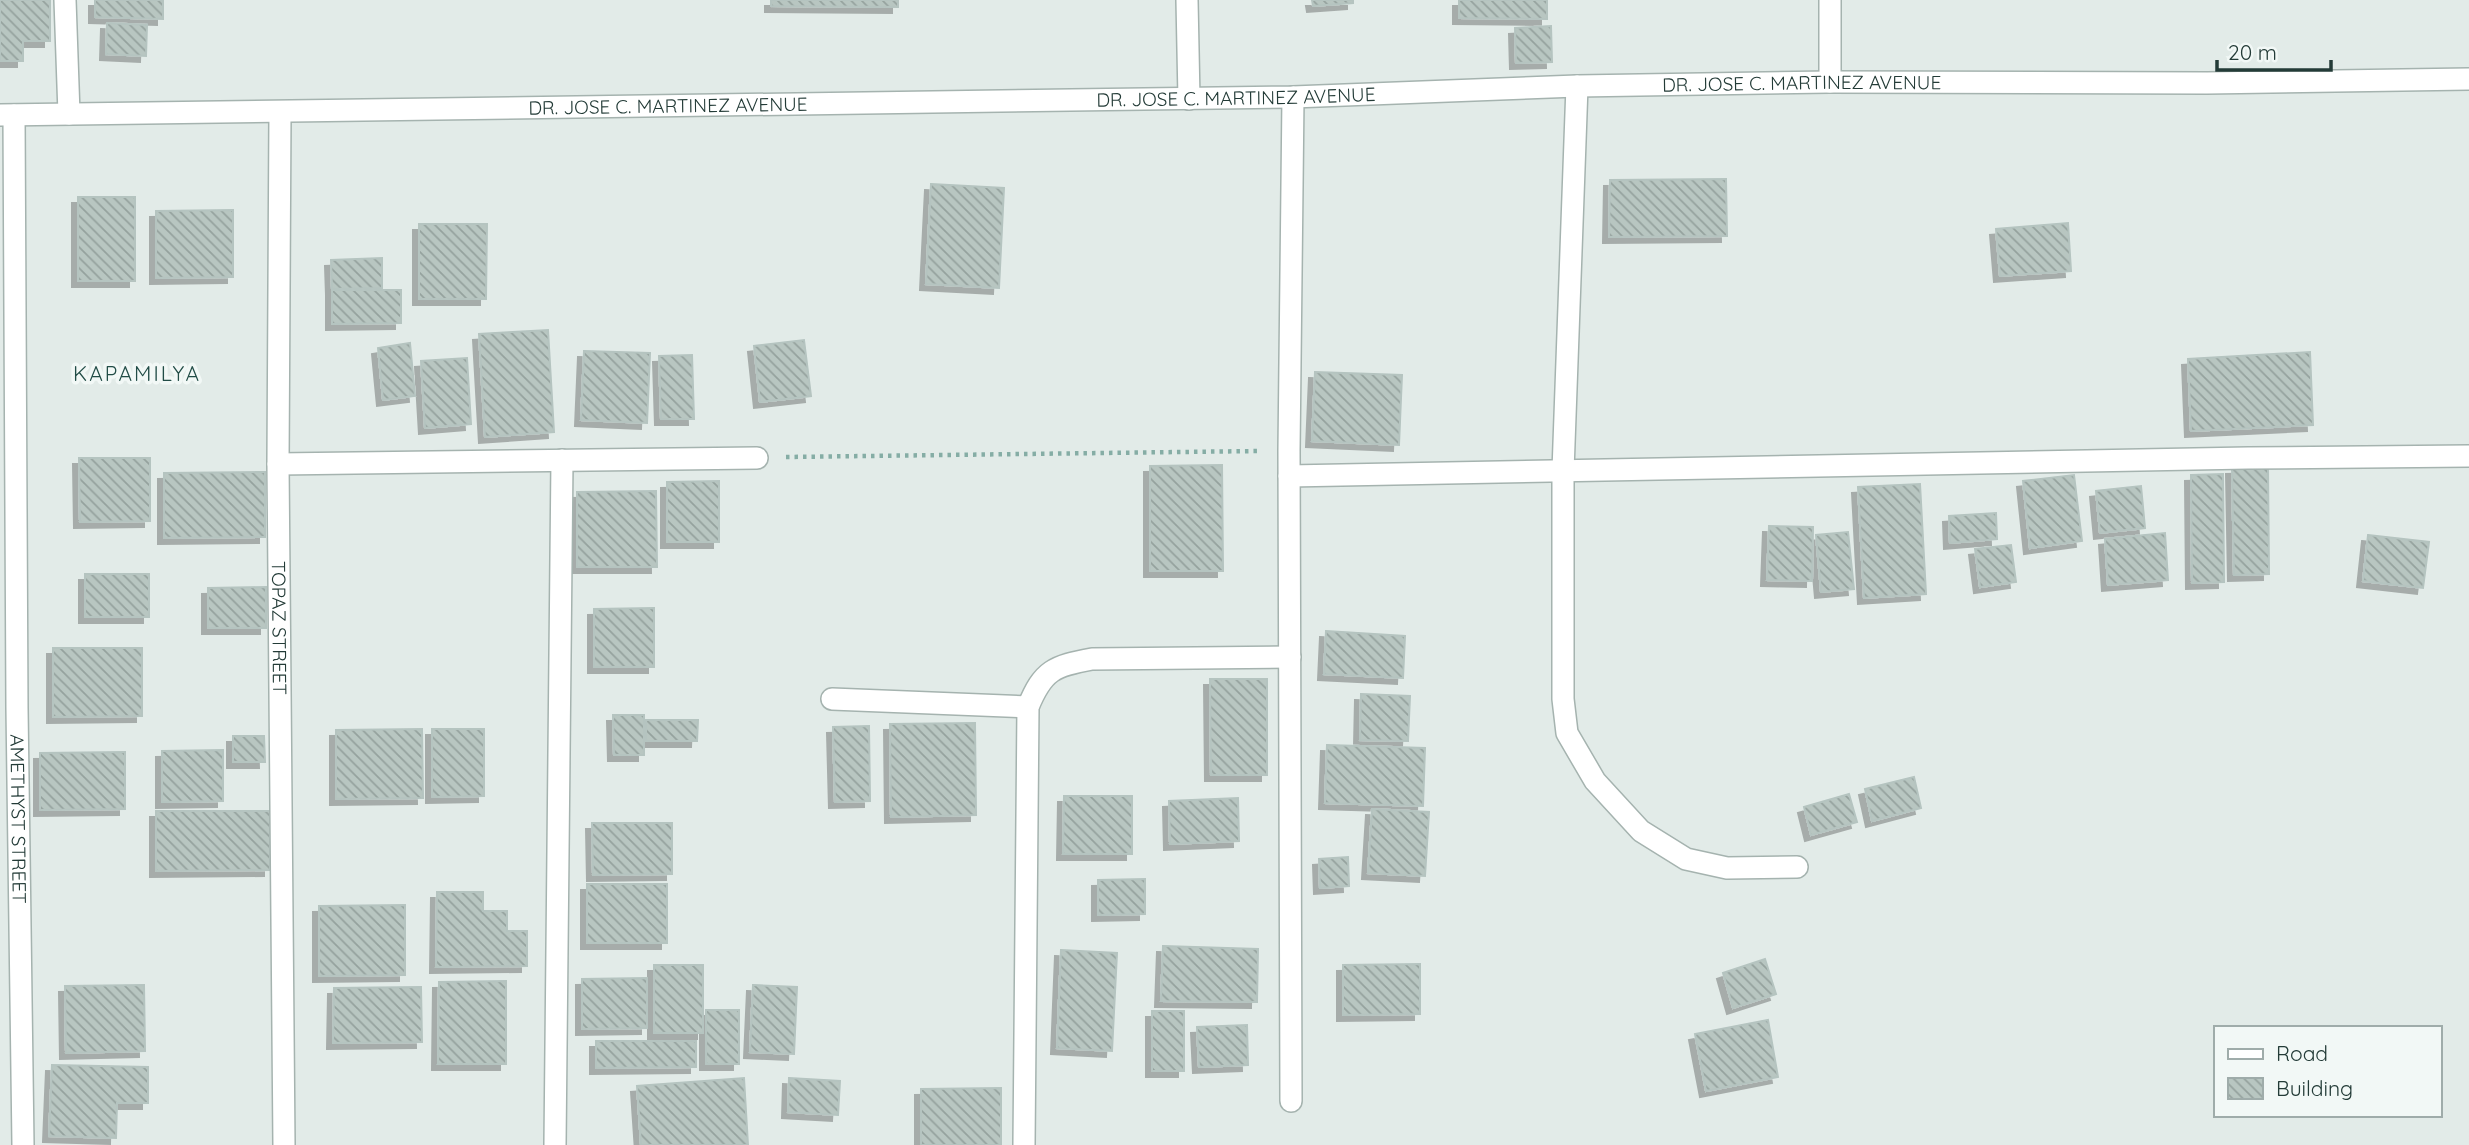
<svg xmlns="http://www.w3.org/2000/svg" width="2469" height="1145" font-family="Quicksand,sans-serif">
	<defs>
		<pattern id="building-back-hatch" width="6" height="6" patternUnits="userSpaceOnUse" patternTransform="scale(1.75)"><rect width="6" height="6" fill="#b8c6c1"/><path d="M-1 5l2 2M0 0l6 6M5-1l2 2" fill="none" stroke="#95a29e"/></pattern>
		<filter id="shadow"><feDropShadow dx="-6" dy="6" stdDeviation="0" flood-color="#0004"/></filter>
	</defs>
	<rect width="100%" height="100%" fill="#e2ebe8"/>
	<g fill="url(#building-back-hatch)" stroke="#b5c4c0" stroke-width="2" filter="url(#shadow)">
		<path d="M0,0H50V41H23V61H0Z"/>
		<path d="M95,0H163V19L95,17Z"/>
		<path d="M771,0H898V7L771,6Z"/>
		<path d="M1312,0H1353V3L1313,6Z"/>
		<path d="M1459,0H1547V19L1459,18Z"/>
		<path d="M107,23L147,25L146,56L106,54Z"/>
		<path d="M1551,26L1552,62L1516,63L1515,28Z"/>
		<path d="M1726,179L1727,236L1609,237L1610,180Z"/>
		<path d="M931,184L1004,188L999,288L926,284Z"/>
		<rect x="78" y="197" width="57" height="84"/>
		<path d="M233,210V277L156,278V211Z"/>
		<path d="M2068,223L2071,271L2000,276L1996,229Z"/>
		<path d="M419,224H487L486,299H419Z"/>
		<path d="M382,258V288L332,289L331,260Z"/>
		<path d="M332,290H401V323L332,324Z"/>
		<path d="M548,330L554,432L485,437L479,334Z"/>
		<path d="M804,340L811,396L760,402L754,346Z"/>
		<path d="M410,343L415,396L383,400L378,348Z"/>
		<path d="M584,351L650,353L647,423L581,420Z"/>
		<path d="M2310,352L2313,425L2191,431L2188,359Z"/>
		<path d="M692,355L694,419H661L659,356Z"/>
		<path d="M467,358L471,424L425,428L421,361Z"/>
		<path d="M1315,372L1402,375L1399,445L1312,441Z"/>
		<path d="M79,458H150V521L80,522Z"/>
		<path d="M1222,465L1223,571H1150V466Z"/>
		<path d="M2268,467L2269,574L2234,575L2232,468Z"/>
		<path d="M265,472V537L164,538V473Z"/>
		<path d="M2223,474L2224,582L2192,583L2191,475Z"/>
		<path d="M2074,475L2082,541L2030,548L2023,481Z"/>
		<path d="M719,481V542H667V482Z"/>
		<path d="M1920,484L1926,594L1864,598L1858,487Z"/>
		<path d="M2141,486L2145,528L2100,533L2096,491Z"/>
		<path d="M656,491L657,567H577V492Z"/>
		<path d="M1996,513L1997,539L1950,543L1949,516Z"/>
		<path d="M1769,526L1813,527L1812,581L1767,580Z"/>
		<path d="M1848,532L1854,589L1821,592L1816,535Z"/>
		<path d="M2165,533L2168,580L2108,585L2105,539Z"/>
		<path d="M2368,535L2429,542L2423,588L2363,581Z"/>
		<path d="M2011,545L2016,582L1980,587L1975,549Z"/>
		<rect x="85" y="574" width="64" height="43"/>
		<path d="M266,587V628H208V588Z"/>
		<path d="M654,608V667H594V609Z"/>
		<path d="M1326,631L1405,636L1403,678L1324,674Z"/>
		<path d="M53,648H142V716L53,717Z"/>
		<path d="M1210,679H1267V775H1211Z"/>
		<path d="M1361,694L1410,696L1408,741L1360,740Z"/>
		<path d="M613,715H644V755H614Z"/>
		<path d="M646,720H698L697,741H646Z"/>
		<path d="M975,723L976,815L891,817L890,724Z"/>
		<path d="M869,726L870,801L835,802L833,727Z"/>
		<path d="M422,729L423,798L336,799V730Z"/>
		<path d="M432,729H484V796L432,797Z"/>
		<path d="M233,736H264L265,762H233Z"/>
		<path d="M1327,745L1425,748L1423,806L1325,803Z"/>
		<path d="M223,750V801L162,802V751Z"/>
		<path d="M125,752V809L40,810V753Z"/>
		<path d="M1914,777L1921,808L1872,821L1865,789Z"/>
		<path d="M1849,794L1857,822L1811,835L1804,807Z"/>
		<path d="M1064,796H1132V854H1063Z"/>
		<path d="M1238,798L1239,841L1170,844L1169,801Z"/>
		<path d="M1372,809L1429,812L1425,876L1368,873Z"/>
		<path d="M156,811H270V870L156,871Z"/>
		<path d="M592,823H672V874L593,875Z"/>
		<path d="M1348,857L1349,886L1320,888L1319,859Z"/>
		<path d="M1145,879V914L1098,915V880Z"/>
		<rect x="587" y="884" width="80" height="59"/>
		<path d="M437,892H483V911H507V931H527V966L436,967Z"/>
		<path d="M405,905V975L319,976V906Z"/>
		<path d="M1163,946L1258,949L1257,1002L1161,1001Z"/>
		<path d="M1061,950L1117,953L1112,1051L1057,1048Z"/>
		<path d="M1765,959L1776,994L1733,1008L1723,973Z"/>
		<path d="M1420,964V1014L1343,1015V965Z"/>
		<rect x="654" y="965" width="49" height="68"/>
		<path d="M647,978V1028L582,1029V979Z"/>
		<path d="M506,981V1064H438L439,982Z"/>
		<path d="M144,985L145,1051L66,1053L65,986Z"/>
		<path d="M753,985L797,987L794,1054L750,1052Z"/>
		<path d="M421,987L422,1042L333,1043L334,988Z"/>
		<rect x="706" y="1010" width="33" height="54"/>
		<rect x="1152" y="1011" width="32" height="60"/>
		<path d="M1768,1020L1778,1077L1706,1091L1695,1034Z"/>
		<path d="M1247,1025L1248,1065L1199,1067L1197,1027Z"/>
		<path d="M596,1041H696V1067L596,1068Z"/>
		<path d="M52,1065L148,1067V1103H117L116,1138L49,1136Z"/>
		<path d="M744,1078L748,1145H641L637,1086Z"/>
		<path d="M789,1078L840,1081L838,1115L788,1112Z"/>
		<path d="M1001,1088V1145H921V1089Z"/>
	</g>
	<g fill="none" stroke-linecap="round" stroke-linejoin="round">
		<g stroke="#a5b3af" stroke-width="24">
			<g id="service">
				<path d="M1563,471V699L1567,733L1595,781L1641,831L1686,859L1727,868L1797,867"/>
				<path d="M832,699L1028,707"/>
			</g>
		</g>
		<g stroke="#a5b3af" stroke-width="24">
			<g id="minor">
				<path d="M65,0L69,114"/>
				<path d="M1187,0L1189,99"/>
				<path d="M1830,0V82"/>
				<path id="s1" d="M280,112L278,464L284,1145"/>
				<path id="s2" d="M14,115L17,708L23,1145"/>
				<path d="M278,464L757,458"/>
				<path d="M1563,471L1577,86"/>
				<path d="M1289,476L2248,458L2469,456"/>
				<path d="M1291,1101L1289,451L1293,97"/>
				<path d="M555,1145L562,460"/>
				<path d="M1024,1145L1028,707C1043,670 1054,666 1092,659L1290,657"/>
			</g>
		</g>
		<g stroke="#a5b3af" stroke-width="24">
			<g id="tertiary">
				<path id="s3" d="M0,115L1293,97L1577,86L1830,82L2207,83L2469,79"/>
			</g>
		</g>
		<path stroke="#85ada5" stroke-width="4.5" stroke-dasharray="3.5 5" stroke-linecap="butt" d="M786,457L1260,451"/>
		<use href="#service" stroke="#fff" stroke-width="21"/>
		<use href="#minor" stroke="#fff" stroke-width="21"/>
		<use href="#tertiary" stroke="#fff" stroke-width="21"/>
	</g>
	<g text-anchor="middle" stroke-width="7" stroke-linejoin="round" paint-order="stroke">
		<g font-size="19" fill="#233b37" stroke="#f2f8f6">
			<text dy="7" stroke="none"><textPath href="#s3" startOffset="1802">DR. JOSE C. MARTINEZ AVENUE</textPath></text>
			<text dy="7" stroke="none"><textPath href="#s3" startOffset="1236">DR. JOSE C. MARTINEZ AVENUE</textPath></text>
			<text dy="7" stroke="none"><textPath href="#s3" startOffset="668">DR. JOSE C. MARTINEZ AVENUE</textPath></text>
			<text dy="7" stroke="none"><textPath href="#s1" startOffset="516">TOPAZ STREET</textPath></text>
			<text dy="7" stroke="none"><textPath href="#s2" startOffset="704">AMETHYST STREET</textPath></text>
		</g>
		<g font-size="21" letter-spacing="2" fill="#214c46" stroke="#f2f8f6">
			<text x="137" y="381">KAPAMILYA</text>
		</g>
	</g>
	<rect x="2214" y="1026" width="228" height="91" fill="#f2f8f6" stroke="#9facaa" stroke-width="2"/>
	<rect x="2228" y="1049" width="35" height="10" fill="#ffffff" stroke="#9facaa" stroke-width="2"/>
	<text x="2276" y="1061" font-size="21" fill="#233b37">Road</text>
	<rect x="2228" y="1078" width="35" height="21" fill="url(#building-back-hatch)" stroke="#9facaa" stroke-width="2"/>
	<text x="2276" y="1096" font-size="21" fill="#233b37">Building</text>
	<path d="M2217 60v10h114v-10" fill="none" stroke="#233b37" stroke-width="3.5"/>
	<text x="2228" y="60" font-size="21" fill="#233b37" stroke="#f2f8f6" stroke-width="5" paint-order="stroke">20 m</text>
</svg>
